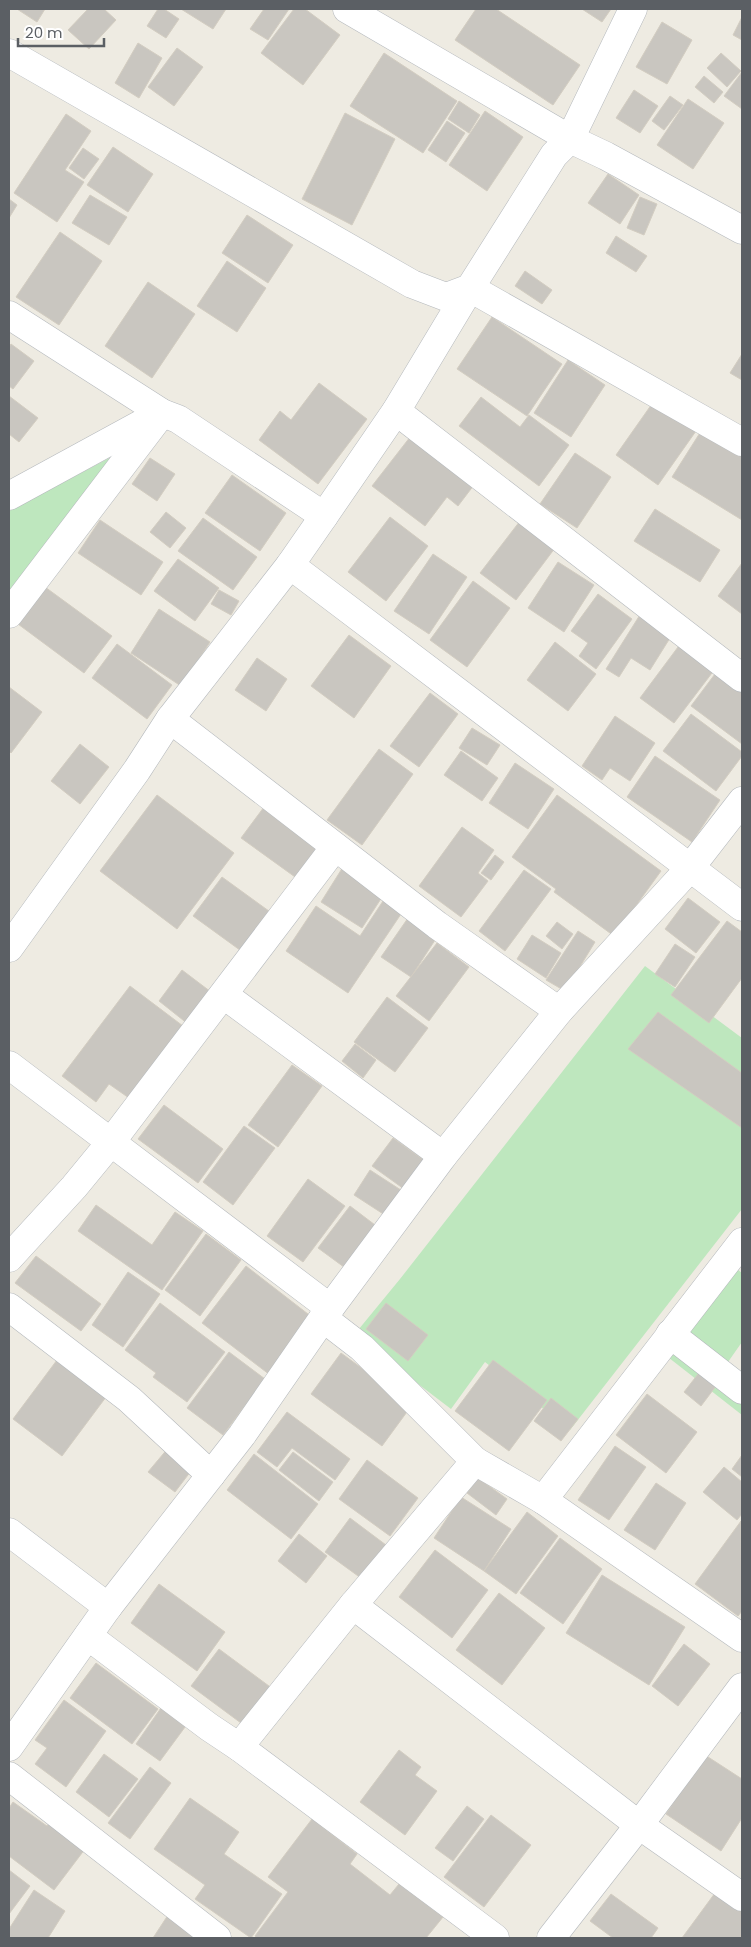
<svg xmlns="http://www.w3.org/2000/svg" width="751" height="1947" font-family="Poppins,sans-serif">
	<rect width="100%" height="100%" fill="#eeebe2"/>
	<g fill="#bee7be">
		<path d="M113,456L9,593V511Z"/>
		<path d="M645,966L742,1038V1209L570,1430L485,1362L451,1409L354,1335L400,1279Z"/>
		<path d="M733,1266L742,1273V1342L728,1362L742,1374V1415L664,1354Z"/>
	</g>
	<g fill="#c9c6c0" stroke="#d3cdc1">
		<path d="M17,9H45L37,22Z"/>
		<path d="M88,9H104L116,20L89,49L68,30Z"/>
		<path d="M158,9H164L179,19L166,38L147,26Z"/>
		<path d="M181,9H226L213,29Z"/>
		<path d="M264,9H289L268,40L250,29Z"/>
		<path d="M294,9H305L340,35L303,85L261,53Z"/>
		<path d="M476,9H496L580,65L553,105L455,40Z"/>
		<path d="M582,9H611L602,22Z"/>
		<path d="M742,17V40L733,35Z"/>
		<path d="M662,22L692,40L667,84L636,67Z"/>
		<path d="M138,43L162,58L139,98L115,83Z"/>
		<path d="M177,48L203,67L174,106L148,87Z"/>
		<path d="M384,53L457,101L423,153L350,106Z"/>
		<path d="M721,53L741,71L727,87L707,68Z"/>
		<path d="M742,72V109L724,96Z"/>
		<path d="M704,76L723,92L714,103L695,87Z"/>
		<path d="M634,90L658,106L640,133L616,118Z"/>
		<path d="M670,96L683,105L664,130L652,121Z"/>
		<path d="M688,99L724,123L693,169L657,145Z"/>
		<path d="M459,101L480,115L469,133L448,119Z"/>
		<path d="M485,111L523,137L487,191L449,165Z"/>
		<path d="M345,113L395,139L352,225L302,199Z"/>
		<path d="M66,114L91,131L65,170L84,182L57,222L14,193Z"/>
		<path d="M447,121L465,133L446,162L428,150Z"/>
		<path d="M113,147L153,174L128,212L87,185Z"/>
		<path d="M83,148L99,159L84,179L69,168Z"/>
		<path d="M608,174L639,195L620,224L588,203Z"/>
		<path d="M90,195L127,217L109,245L72,223Z"/>
		<path d="M640,197L657,204L644,235L627,228Z"/>
		<path d="M9,199L17,205L9,218Z"/>
		<path d="M247,215L293,245L268,283L222,253Z"/>
		<path d="M60,232L102,261L59,325L16,297Z"/>
		<path d="M616,236L647,256L636,272L606,253Z"/>
		<path d="M227,261L266,288L237,332L197,306Z"/>
		<path d="M525,271L552,290L542,304L515,286Z"/>
		<path d="M148,282L195,314L152,378L105,346Z"/>
		<path d="M492,317L562,364L527,416L457,369Z"/>
		<path d="M11,344L34,361L13,389L9,386V347Z"/>
		<path d="M742,354V380L730,373Z"/>
		<path d="M568,360L605,385L571,437L534,413Z"/>
		<path d="M319,383L367,419L318,484L259,440L280,411L291,420Z"/>
		<path d="M9,396L38,418L19,442L9,434Z"/>
		<path d="M481,397L520,427L529,415L569,445L539,486L459,426Z"/>
		<path d="M654,401L696,431L658,485L616,455Z"/>
		<path d="M703,428L742,452V520L672,477Z"/>
		<path d="M414,432L477,481L458,506L447,497L425,526L372,486Z"/>
		<path d="M575,453L611,477L577,528L540,504Z"/>
		<path d="M150,458L175,474L157,501L132,484Z"/>
		<path d="M232,475L286,513L260,551L205,513Z"/>
		<path d="M655,509L720,550L700,582L634,541Z"/>
		<path d="M166,512L186,528L170,548L150,532Z"/>
		<path d="M390,517L428,546L386,601L348,572Z"/>
		<path d="M203,518L257,557L233,590L178,551Z"/>
		<path d="M100,520L163,562L141,595L78,553Z"/>
		<path d="M520,521L555,548L516,600L480,573Z"/>
		<path d="M433,554L467,577L429,634L394,611Z"/>
		<path d="M178,559L219,588L195,621L154,591Z"/>
		<path d="M558,562L594,585L564,632L528,608Z"/>
		<path d="M742,563V614L718,596Z"/>
		<path d="M473,581L510,608L467,667L430,640Z"/>
		<path d="M45,587L112,636L84,673L18,624Z"/>
		<path d="M219,590L239,601L231,615L211,604Z"/>
		<path d="M598,594L632,619L596,669L579,656L588,643L571,631Z"/>
		<path d="M159,609L210,642L181,686L131,653Z"/>
		<path d="M643,610L675,630L650,670L631,658L619,677L606,669Z"/>
		<path d="M349,635L391,666L354,718L311,686Z"/>
		<path d="M684,639L718,665L674,723L640,698Z"/>
		<path d="M555,642L596,674L568,711L527,680Z"/>
		<path d="M117,644L172,685L147,719L92,678Z"/>
		<path d="M257,658L287,679L266,711L235,690Z"/>
		<path d="M721,666L742,682V744L691,706Z"/>
		<path d="M9,687L42,712L11,753L9,751Z"/>
		<path d="M430,693L458,714L419,767L390,746Z"/>
		<path d="M691,714L742,752V756L716,791L663,751Z"/>
		<path d="M615,716L655,743L630,781L610,768L602,780L582,766Z"/>
		<path d="M472,728L500,745L487,765L459,748Z"/>
		<path d="M80,744L109,767L80,804L51,781Z"/>
		<path d="M379,749L413,774L362,845L327,820Z"/>
		<path d="M461,751L498,778L482,801L444,775Z"/>
		<path d="M655,756L720,800L692,842L627,797Z"/>
		<path d="M515,763L554,789L528,829L489,803Z"/>
		<path d="M157,795L234,853L177,929L100,871Z"/>
		<path d="M557,795L661,871L614,936L554,892L556,889L512,857Z"/>
		<path d="M264,807L325,851L302,882L241,838Z"/>
		<path d="M462,827L494,850L478,873L488,881L461,917L419,886Z"/>
		<path d="M495,855L504,862L491,880L481,873Z"/>
		<path d="M343,867L384,894L362,928L321,902Z"/>
		<path d="M524,870L551,889L505,951L479,931Z"/>
		<path d="M222,877L273,914L244,953L193,916Z"/>
		<path d="M385,898L403,911L348,993L286,951L316,906L360,936Z"/>
		<path d="M688,898L720,922L696,953L665,929Z"/>
		<path d="M408,918L437,937L411,977L381,957Z"/>
		<path d="M727,921L742,932V978L709,1023L671,995Z"/>
		<path d="M557,922L573,934L562,949L546,936Z"/>
		<path d="M578,931L595,942L565,991L546,980Z"/>
		<path d="M532,935L561,953L546,978L517,959Z"/>
		<path d="M437,943L469,967L429,1021L396,996Z"/>
		<path d="M675,944L695,957L675,987L655,974Z"/>
		<path d="M182,970L211,992L188,1024L159,1001Z"/>
		<path d="M130,986L183,1026L129,1098L109,1084L96,1102L62,1076Z"/>
		<path d="M387,997L428,1028L395,1072L354,1042Z"/>
		<path d="M658,1012L742,1073V1128L628,1049Z"/>
		<path d="M355,1044L376,1060L363,1078L342,1061Z"/>
		<path d="M292,1065L322,1086L278,1147L248,1125Z"/>
		<path d="M164,1105L223,1149L198,1183L138,1139Z"/>
		<path d="M244,1126L275,1148L233,1205L203,1182Z"/>
		<path d="M393,1138L432,1166L411,1194L372,1166Z"/>
		<path d="M370,1170L407,1194L391,1219L354,1195Z"/>
		<path d="M308,1179L345,1206L303,1262L267,1236Z"/>
		<path d="M96,1205L152,1245L175,1212L203,1231L162,1290L78,1231Z"/>
		<path d="M350,1206L379,1228L348,1270L318,1248Z"/>
		<path d="M206,1234L241,1260L200,1316L165,1290Z"/>
		<path d="M36,1256L101,1304L81,1331L15,1283Z"/>
		<path d="M246,1266L317,1321L274,1378L202,1323Z"/>
		<path d="M128,1272L160,1294L123,1347L92,1325Z"/>
		<path d="M160,1303L225,1352L187,1402L153,1377L156,1373L125,1350Z"/>
		<path d="M386,1303L428,1335L408,1361L366,1329Z"/>
		<path d="M229,1352L265,1379L223,1435L187,1408Z"/>
		<path d="M341,1353L412,1405L382,1446L311,1394Z"/>
		<path d="M60,1356L109,1393L62,1456L13,1419Z"/>
		<path d="M493,1360L547,1400L509,1451L455,1411Z"/>
		<path d="M702,1369L719,1382L701,1406L684,1392Z"/>
		<path d="M647,1394L697,1432L666,1473L616,1435Z"/>
		<path d="M551,1398L578,1419L561,1441L534,1421Z"/>
		<path d="M287,1412L350,1459L335,1480L292,1448L277,1467L257,1452Z"/>
		<path d="M615,1446L646,1467L609,1520L578,1500Z"/>
		<path d="M169,1447L194,1467L175,1492L148,1472Z"/>
		<path d="M293,1452L333,1482L319,1501L279,1470Z"/>
		<path d="M254,1454L318,1504L291,1539L227,1490Z"/>
		<path d="M742,1455V1477L732,1469Z"/>
		<path d="M367,1460L418,1498L390,1536L339,1499Z"/>
		<path d="M724,1467L742,1482V1514L737,1520L703,1492Z"/>
		<path d="M478,1478L507,1499L496,1515L467,1493Z"/>
		<path d="M656,1483L686,1503L655,1550L624,1530Z"/>
		<path d="M461,1497L511,1529L484,1571L434,1538Z"/>
		<path d="M527,1512L558,1536L516,1594L484,1571Z"/>
		<path d="M350,1518L390,1548L365,1581L325,1552Z"/>
		<path d="M741,1521L742,1611L738,1616L695,1584Z"/>
		<path d="M299,1534L327,1556L306,1583L278,1561Z"/>
		<path d="M560,1538L602,1569L563,1624L520,1593Z"/>
		<path d="M435,1550L488,1590L452,1638L399,1597Z"/>
		<path d="M602,1575L685,1627L649,1685L566,1633Z"/>
		<path d="M159,1584L225,1632L197,1671L131,1623Z"/>
		<path d="M499,1593L545,1628L502,1685L456,1650Z"/>
		<path d="M684,1644L710,1664L678,1706L652,1686Z"/>
		<path d="M219,1649L273,1689L245,1726L191,1686Z"/>
		<path d="M96,1663L158,1709L132,1744L70,1698Z"/>
		<path d="M64,1700L106,1731L66,1787L35,1764L47,1748L35,1740Z"/>
		<path d="M163,1705L188,1723L160,1761L136,1744Z"/>
		<path d="M399,1750L421,1767L415,1775L437,1791L405,1835L360,1802Z"/>
		<path d="M104,1754L138,1779L109,1817L76,1792Z"/>
		<path d="M705,1755L742,1779V1818L721,1851L666,1814Z"/>
		<path d="M150,1767L171,1783L130,1839L108,1823Z"/>
		<path d="M190,1798L239,1832L224,1854L282,1894L251,1938L195,1899L205,1885L154,1849Z"/>
		<path d="M13,1802L47,1826L50,1822L85,1849L54,1890L9,1856V1808Z"/>
		<path d="M467,1806L484,1819L453,1861L435,1848Z"/>
		<path d="M491,1815L531,1845L484,1907L444,1877Z"/>
		<path d="M312,1819L357,1854L350,1864L390,1895L399,1884L443,1917L426,1938H257L255,1936L288,1892L268,1877Z"/>
		<path d="M9,1870L30,1886L9,1914Z"/>
		<path d="M34,1890L65,1911L48,1938H9V1929Z"/>
		<path d="M715,1893L742,1912L741,1938H682Z"/>
		<path d="M611,1894L658,1928L651,1938H613L590,1921Z"/>
		<path d="M170,1912L211,1938H153Z"/>
	</g>
	<g fill="none" stroke-linecap="round" stroke-linejoin="round">
		<g stroke="#b5b9bd" stroke-width="29">
			<g id="minor">
				<path d="M347,9L570,139L633,9"/>
				<path d="M9,53L412,284L446,297L470,288L554,155L570,139L606,156L742,230"/>
				<path d="M9,315L162,413L178,419L324,516"/>
				<path d="M396,411L742,678"/>
				<path d="M9,496L154,417"/>
				<path d="M290,565L742,907"/>
				<path d="M9,614L162,413"/>
				<path d="M170,719L437,925L559,1011"/>
				<path d="M9,948L137,770L170,719L290,565L324,516L396,411L470,288L742,442"/>
				<path d="M224,995L443,1156"/>
				<path d="M9,1065L330,1308"/>
				<path d="M742,1242L543,1500L742,1638"/>
				<path d="M9,1258L74,1187L111,1142L335,847"/>
				<path d="M9,1307L129,1399L211,1475"/>
				<path d="M323,1318L362,1348L475,1461"/>
				<path d="M670,1334L742,1390"/>
				<path d="M9,1532L108,1607"/>
				<path d="M353,1605L639,1825L742,1897"/>
				<path d="M88,1636L209,1727L239,1747"/>
				<path d="M9,1747L108,1607L242,1435L330,1308L443,1156L559,1011L690,868L742,801"/>
				<path d="M9,1776L217,1938"/>
				<path d="M495,1938L239,1747L353,1605L475,1461L543,1500"/>
				<path d="M551,1938L639,1825L742,1687"/>
			</g>
		</g>
		<use href="#minor" stroke="#fff" stroke-width="28"/>
	</g>
	<rect width="751" height="1947" fill="none" stroke="#5b5f64" stroke-width="20"/>
	<path d="M18 38v8h86v-8" fill="none" stroke="#5b5f64" stroke-width="2.5"/>
	<text x="25" y="38" font-size="15" fill="#5b5f64" stroke="#ffffff" stroke-width="4" paint-order="stroke">20 m</text>
</svg>
